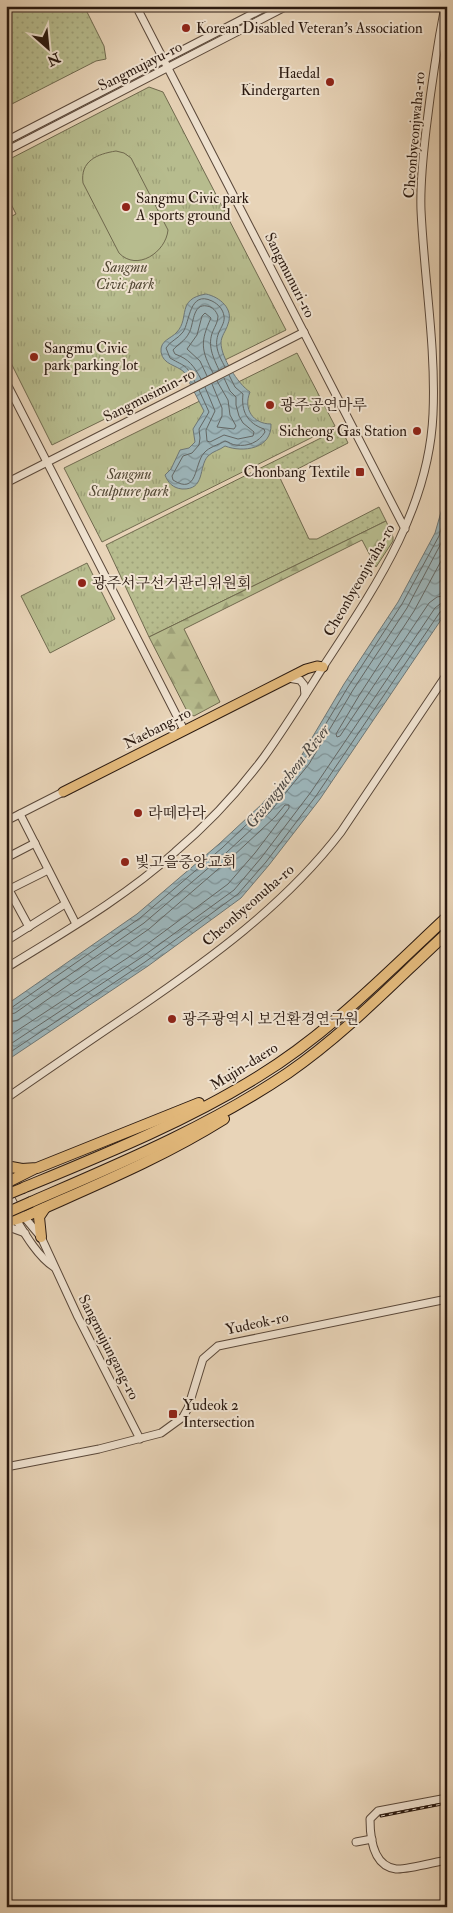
<svg xmlns="http://www.w3.org/2000/svg" width="453" height="1913" font-family="'IM FELL Double Pica','Noto Serif KR',serif">
	<defs>
		<pattern id="grass-dots" width="8" height="8" patternUnits="userSpaceOnUse" patternTransform="scale(1.25)"><rect width="8" height="8" fill="#b7bc8e"/><path d="M2 2h.1M6 6h.1" fill="none" stroke="#9ea179" stroke-width="1.8" stroke-linecap="round"/></pattern>
		<pattern id="forest-firs" width="22" height="20" patternUnits="userSpaceOnUse" patternTransform="scale(1.25)"><rect width="22" height="20" fill="#b7bc8e"/><path d="M5 1l3.5 6h-7zM16 11l3.5 6h-7z" fill="#9ea179"/></pattern>
		<pattern id="park-tufts" width="24" height="20" patternUnits="userSpaceOnUse" patternTransform="scale(1.25)"><rect width="24" height="20" fill="#b7bc8e"/><path d="M3 7l-1-3M5 7V3M7 7l1-3M15 17l-1-3M17 17v-4M19 17l1-3" fill="none" stroke="#9ea179"/></pattern>
		<pattern id="water-waves" width="16" height="10" patternUnits="userSpaceOnUse" patternTransform="scale(1.25)"><rect width="16" height="10" fill="#9cb5ba"/><path d="M0 5q4-4 8 0t8 0" fill="none" stroke="#7f9296"/></pattern>
	</defs>
	<rect width="100%" height="100%" fill="#e8d4b8"/>
	<filter id="stains"><feTurbulence type="fractalNoise" baseFrequency=".004" numOctaves="4"/><feColorMatrix values="0 0 0 0 .2 0 0 0 0 .09 0 0 0 0 .02 0 0 0 .5 -.17"/></filter>
	<radialGradient id="worn" r=".72"><stop offset=".6" stop-color="#630" stop-opacity="0"/><stop offset="1" stop-color="#630" stop-opacity=".3"/></radialGradient>
	<g fill="url(#grass-dots)" stroke="#706a4f">
		<path d="M17,6H84L104,46L106,59L96,61L6,107V12Z"/>
		<path d="M341,428L348,443L280,478L309,539H317L379,507L386,521L149,637L106,545Z"/>
	</g>
	<path fill="url(#forest-firs)" stroke="#706a4f" d="M386,521L393,537V541L376,567L362,540L184,629L220,702L194,716L188,713L149,637Z"/>
	<g fill="url(#park-tufts)" stroke="#706a4f">
		<path d="M149,87L163,92L286,330L52,445L6,353V219L16,214L6,194V161Z"/>
		<path d="M297,353L335,426L102,542L64,468Z"/>
		<path d="M87,563L115,619L50,653L21,596Z"/>
	</g>
	<path fill="#b7bc8e" stroke="#706a4f" d="M116,151L124,153L131,158L168,230C166,252 137,272 119,253L83,183C80,161 97,154 116,151Z"/>
	<g fill="url(#water-waves)" stroke="#6e7776">
		<path d="M206,294C220,297 234,309 228,324C226,331 221,336 221,343C221,357 238,384 250,392C243,409 253,424 271,424C272,449 243,453 225,446C220,450 213,451 208,456C198,467 206,490 182,489C173,488 168,483 165,475L171,469L180,450L189,448L195,442L193,429L204,411L184,372C177,365 163,365 161,352C160,340 171,339 177,332C190,318 176,299 206,294Z"/>
		<path d="M447,491V611L320,799L269,865L241,898L148,966L6,1061V1005L137,914L219,844L262,804L300,758L344,684L398,602L435,533Z"/>
	</g>
	<g fill="none" stroke-linecap="round" stroke-linejoin="round">
		<g stroke="#636765" stroke-width="1">
			<path d="M207,376L200,361L187,349L197,335L202,316L205,313L211,318C200,342 201,350 213,373"/>
			<path d="M201,379C194,366 189,359 175,354L173,350C178,344 185,341 189,333C194,325 192,303 207,306C213,307 216,311 218,316C218,322 215,326 213,331C207,345 213,357 219,370"/>
			<path d="M195,382C185,363 187,368 170,358L166,348C170,341 178,339 183,332C190,322 189,290 212,301C218,304 223,309 224,316C225,321 222,326 220,330C213,344 218,354 225,367"/>
			<path d="M212,384L222,408V416L217,427L234,429L236,426L230,415L228,400L217,381"/>
			<path d="M205,387L215,411L206,430L207,441L210,442L224,435L238,439L253,436L254,432L243,423L239,416L236,405V397L230,391L224,378"/>
			<path d="M199,390L209,412L199,429L200,438L199,445L192,453L183,456L172,476L173,480C198,496 194,464 204,453C209,447 218,445 225,441C229,442 232,445 236,445C248,447 259,442 265,432L264,429C247,423 241,411 243,394L235,387L229,375"/>
			<path d="M447,550L414,611L360,694L336,734L337,737L340,736L429,603L437,597L447,595"/>
			<path d="M6,1009L11,1008L140,918L222,848L265,807L304,760L348,687L402,604L439,536L447,509"/>
			<path d="M6,1015L15,1013L144,923L226,853L270,812L309,764L353,690L407,608L447,532"/>
			<path d="M6,1023L18,1020L149,929L231,858L275,817L285,805H289V808L255,853L228,884L138,951L6,1038"/>
			<path d="M6,1047L142,957L234,890L261,858L311,792L435,608L440,604L447,603"/>
			<path d="M6,1055L145,962L238,894L266,862L316,796L440,612L447,609"/>
		</g>
		<g stroke="#5a483a" stroke-width="9">
			<g id="minor">
				<path d="M136,6L405,529"/>
				<path d="M6,141L268,6"/>
				<path d="M6,151L287,6"/>
				<path d="M6,382L184,730"/>
				<path d="M6,483L304,332"/>
				<path d="M288,678L300,680L304,685L305,695"/>
				<path d="M20,814L76,924"/>
				<path d="M6,821L63,792"/>
				<path d="M6,858L35,843"/>
				<path d="M9,890L29,927"/>
				<path d="M6,891L48,870"/>
				<path d="M6,941L65,904"/>
				<path d="M6,968C64,932 124,898 175,852C208,824 238,792 264,757C285,728 304,697 323,667C374,589 429,510 433,414C436,346 424,277 421,210C420,183 423,156 426,130C431,88 437,47 445,6"/>
				<path d="M8,1097C50,1068 92,1039 134,1011C209,960 285,905 341,832L447,674"/>
				<path d="M7,1191L15,1206L41,1237L78,1317L140,1439"/>
				<path d="M6,1203C19,1223 34,1254 54,1267"/>
				<path d="M6,1226L25,1233"/>
				<path d="M6,1467L99,1449L161,1433L183,1417L188,1408L203,1359L218,1346L447,1299"/>
				<path d="M447,1798L378,1811L370,1819C370,1838 373,1866 396,1869C407,1870 435,1862 447,1860"/>
				<path d="M356,1842L372,1839"/>
			</g>
		</g>
		<g stroke="#2a1910" stroke-width="11">
			<path id="major" d="M63,792L306,669L317,666L323,667"/>
		</g>
		<g stroke="#2a1910" stroke-width="12">
			<g id="highway">
				<path d="M6,1166L22,1169L37,1168L199,1103"/>
				<path d="M6,1183L34,1169"/>
				<path d="M23,1188C103,1155 185,1122 259,1076C329,1033 387,973 447,917"/>
				<path d="M31,1202C119,1164 208,1127 288,1073C346,1033 395,981 447,933"/>
				<path d="M6,1222L24,1217C93,1186 160,1159 224,1119"/>
				<path d="M41,1237L39,1217L45,1208"/>
			</g>
		</g>
		<use href="#minor" stroke="#f0e3d1" stroke-width="7"/>
		<use href="#major" stroke="#e4ba7c" stroke-width="9"/>
		<use href="#highway" stroke="#e4ba7c" stroke-width="10"/>
		<g stroke="#2a1910" stroke-width="3">
			<path id="rail" d="M381,1816L447,1803"/>
		</g>
		<use href="#rail" stroke="#f0e3d1" stroke-width="1" stroke-dasharray="4" stroke-linecap="butt"/>
		<g stroke="#2a1910" stroke-width="12" stroke-linecap="butt">
			<g id="highway-bridge">
				<path d="M6,1195L23,1188"/>
				<path d="M6,1213L31,1202"/>
			</g>
		</g>
		<use href="#highway-bridge" stroke="#e4ba7c" stroke-width="10"/>
	</g>
	<g fill="#8f2418" stroke="#f0e3d1" stroke-width="2">
		<circle cx="186" cy="28" r="5"/>
		<circle cx="330" cy="82" r="5"/>
		<circle cx="126" cy="207" r="5"/>
		<circle cx="34" cy="357" r="5"/>
		<circle cx="270" cy="405" r="5"/>
		<circle cx="417" cy="431" r="5"/>
		<rect x="355" y="467" width="10" height="10" rx="2.5"/>
		<circle cx="82" cy="583" r="5"/>
		<circle cx="138" cy="813" r="5"/>
		<circle cx="125" cy="862" r="5"/>
		<circle cx="172" cy="1019" r="5"/>
		<rect x="168" y="1409" width="10" height="10" rx="2.5"/>
	</g>
	<g text-anchor="middle" stroke-width="4" stroke-linejoin="round" paint-order="stroke">
		<g font-size="15" fill="#2a1910" stroke="#f0e3d1" text-anchor="start">
			<text x="196" y="33">Korean Disabled Veteran's Association</text>
			<text x="320" y="78" text-anchor="end">Haedal<tspan x="320" dy="17">Kindergarten</tspan></text>
			<text x="136" y="203">Sangmu Civic park<tspan x="136" dy="17">A sports ground</tspan></text>
			<text x="44" y="353">Sangmu Civic<tspan x="44" dy="17">park parking lot</tspan></text>
			<text x="280" y="410">광주공연마루</text>
			<text x="407" y="436" text-anchor="end">Sicheong Gas Station</text>
			<text x="350" y="477" text-anchor="end">Chonbang Textile</text>
			<text x="92" y="588">광주서구선거관리위원회</text>
			<text x="148" y="818">라떼라라</text>
			<text x="135" y="867">빛고을중앙교회</text>
			<text x="182" y="1024">광주광역시 보건환경연구원</text>
			<text x="183" y="1410">Yudeok 2<tspan x="183" dy="17">Intersection</tspan></text>
		</g>
		<g font-size="15" fill="#2a1910" stroke="#f0e3d1">
			<text transform="translate(140 66) rotate(-27)" y="5">Sangmujayu-ro</text>
			<text transform="translate(414 135) rotate(-85)" y="5">Cheonbyeonjwaha-ro</text>
			<text transform="translate(290 275) rotate(63)" y="5">Sangmunuri-ro</text>
			<text transform="translate(149 395) rotate(-27)" y="5">Sangmusimin-ro</text>
			<text transform="translate(359 580) rotate(-60)" y="5">Cheonbyeonjwaha-ro</text>
			<text transform="translate(157 728) rotate(-27)" y="5">Naebang-ro</text>
			<text transform="translate(248 905) rotate(-41)" y="5">Cheonbyeonuha-ro</text>
			<text transform="translate(244 1066) rotate(-32)" y="5">Mujin-daero</text>
			<text transform="translate(257 1323) rotate(-12)" y="5">Yudeok-ro</text>
			<text transform="translate(109 1347) rotate(63)" y="5">Sangmujungang-ro</text>
		</g>
		<g font-size="15" font-style="italic" fill="#544a36" stroke="#f0e3d1">
			<text x="125" y="272">Sangmu<tspan x="125" dy="17">Civic park</tspan></text>
			<text x="129" y="479">Sangmu<tspan x="129" dy="17">Sculpture park</tspan></text>
		</g>
		<g font-size="16" font-style="italic" fill="#4c4843" stroke="#f0e3d1">
			<text transform="translate(287 776) rotate(-52)" y="6">Gwangjucheon River</text>
		</g>
	</g>
	<rect width="453" height="1913" fill="none" stroke="#e8d4b8" stroke-width="25"/>
	<rect x="8" y="8" width="438" height="1898" fill="none" stroke="#2a1910" stroke-width="2.5"/>
	<rect x="12" y="12" width="428" height="1888" fill="none" stroke="#2a1910"/>
	<g transform="translate(48 48) rotate(153)" stroke="#f0e3d1" stroke-width="4" paint-order="stroke">
	<path d="M0-4L9 19L0 12L-9 19Z" fill="#2a1910"/>
	<text y="-8" font-size="14" font-weight="bold" text-anchor="middle" fill="#2a1910">N</text>
	</g>
	<rect width="100%" height="100%" filter="url(#stains)"/>
	<rect width="100%" height="100%" fill="url(#worn)"/>
</svg>
